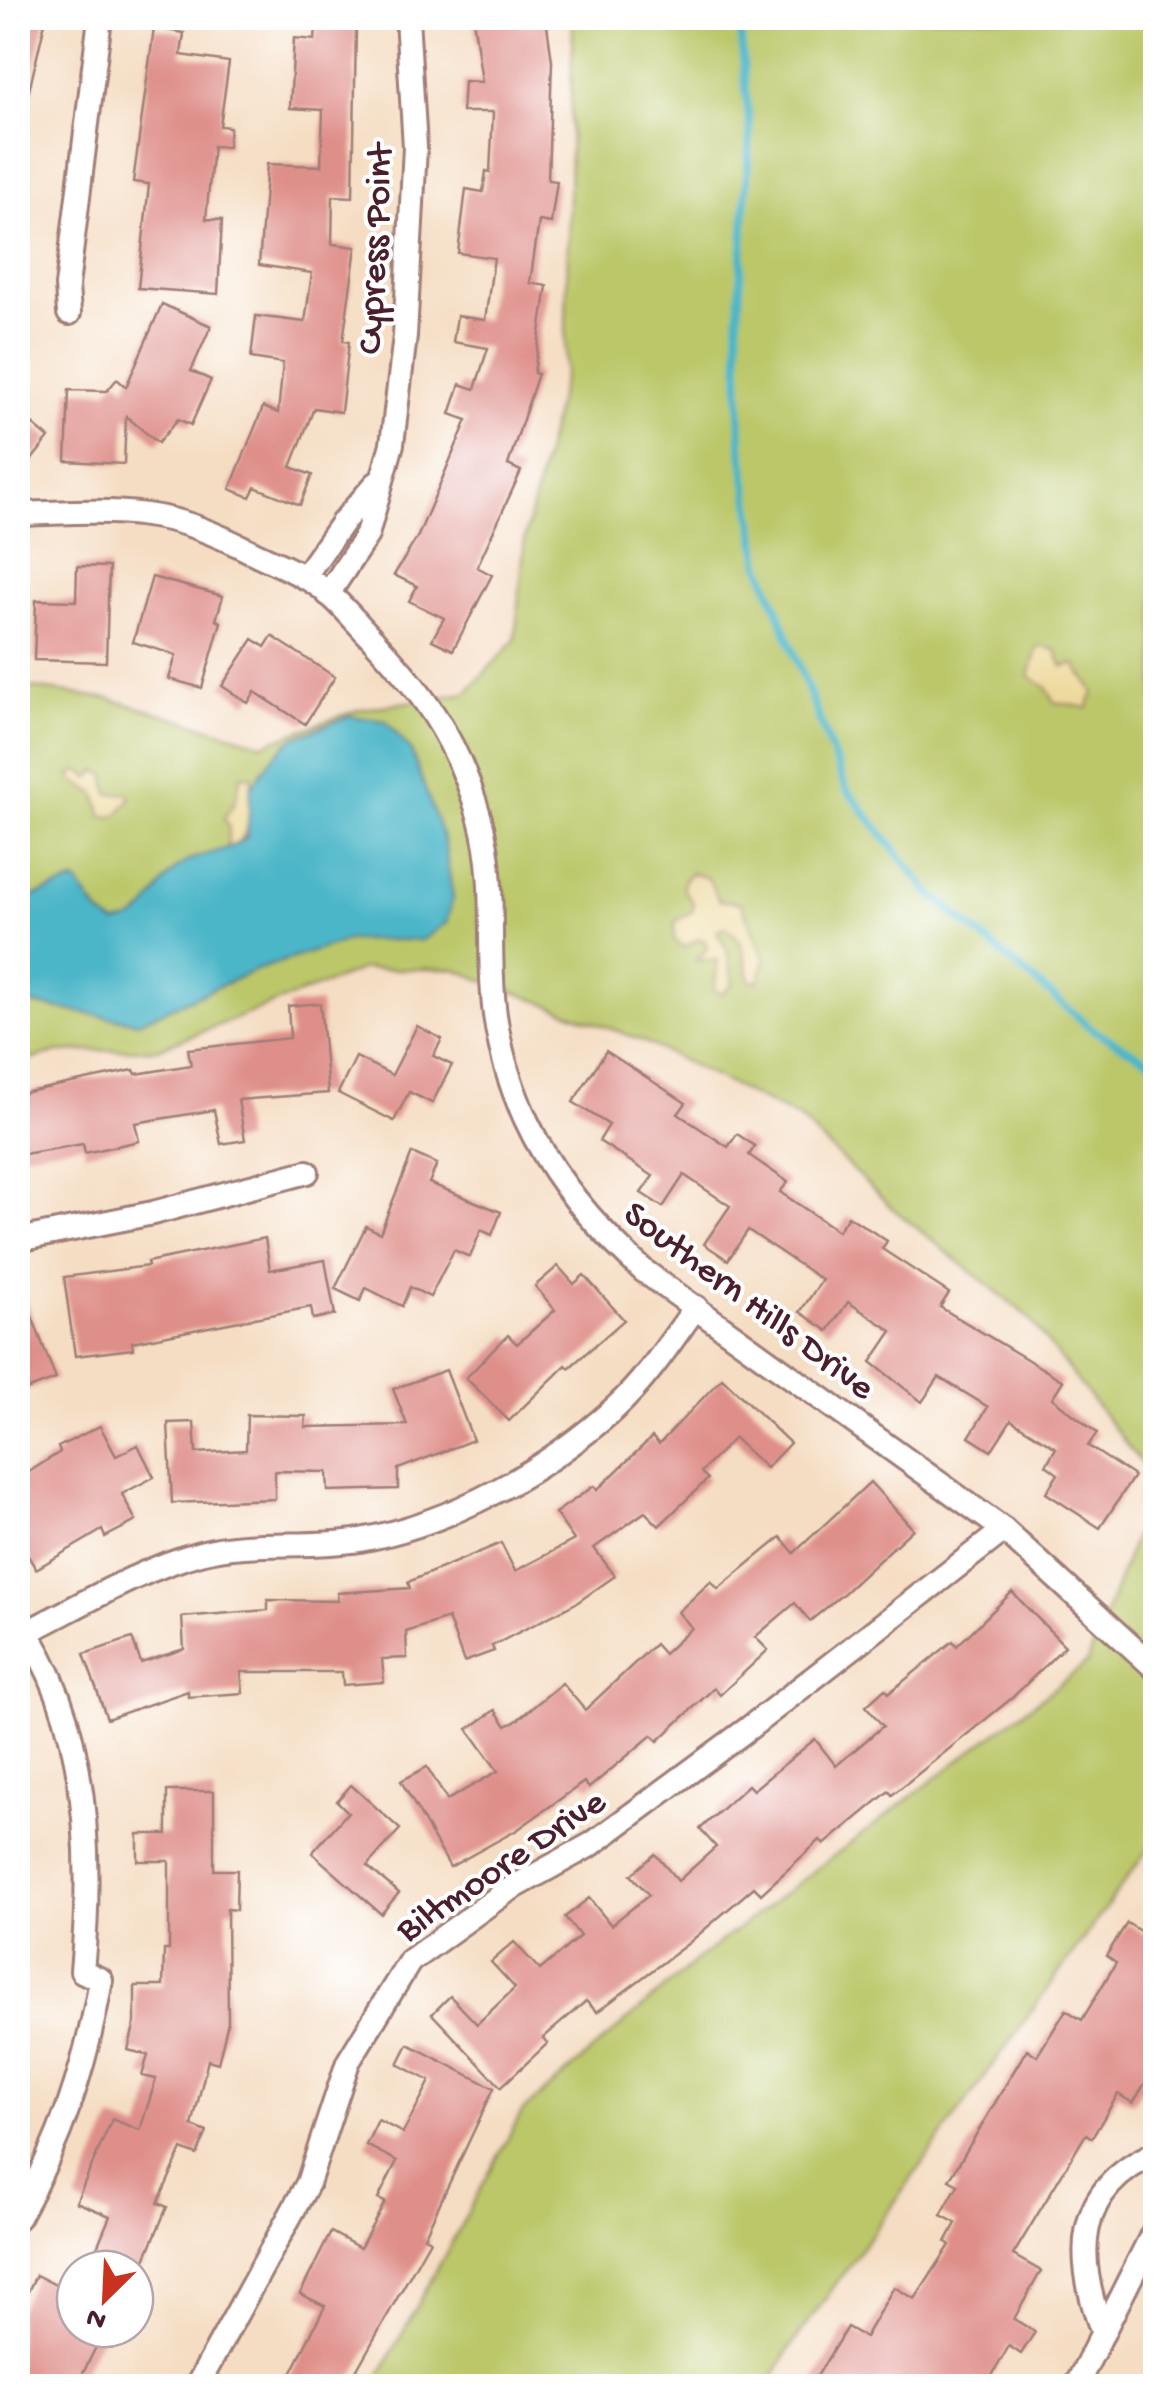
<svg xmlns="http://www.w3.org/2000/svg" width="1173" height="2404" font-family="'Gochi Hand',sans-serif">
	<rect width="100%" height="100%" fill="#fff"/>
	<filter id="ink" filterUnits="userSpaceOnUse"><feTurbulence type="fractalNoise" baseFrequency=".01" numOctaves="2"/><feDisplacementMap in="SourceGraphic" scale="20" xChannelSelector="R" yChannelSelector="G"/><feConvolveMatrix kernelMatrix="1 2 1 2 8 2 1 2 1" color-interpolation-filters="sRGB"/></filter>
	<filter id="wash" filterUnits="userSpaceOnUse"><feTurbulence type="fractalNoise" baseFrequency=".0048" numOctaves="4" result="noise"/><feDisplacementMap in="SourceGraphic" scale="40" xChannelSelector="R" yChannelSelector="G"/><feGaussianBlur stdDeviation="2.25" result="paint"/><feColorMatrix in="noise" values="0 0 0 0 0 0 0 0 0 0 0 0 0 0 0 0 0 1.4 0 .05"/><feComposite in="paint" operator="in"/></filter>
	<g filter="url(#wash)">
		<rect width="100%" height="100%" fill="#f5ddc3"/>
		<g fill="#bbc769" stroke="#82734a" stroke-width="2.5">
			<path d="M573,18H1155V1481L1027,1316L892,1208L800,1119L641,1040L454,969H363L157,1049L58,1052L18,1063V686L110,699L264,744L357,710L466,693L515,640L525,537L565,371Z"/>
			<path d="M1155,1483V1839L790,2348L768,2386H374L522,2112L697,1960L1087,1663Z"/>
		</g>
		<g fill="#eeda9e" stroke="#9c7c64" stroke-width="2.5">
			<path d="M1038,646L1056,650L1063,667L1075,664L1094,692L1088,708L1054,702L1046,687L1029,676Z"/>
			<path d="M81,770L89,778L97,771L105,774L109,794L129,793L130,800L116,816L103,817L96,794L72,780L71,774Z"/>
			<path d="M241,775L252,776C250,806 257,834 227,850L229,828L224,818L235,802Z"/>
			<path d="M692,873L708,878L719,900L741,903L765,959L759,982L750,981C743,957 748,942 725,927L717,931L727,950L733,984L722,994L714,990L718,960H696L708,948L704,940L698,939L684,948L674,940L675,922L692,911L694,904L683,889L684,879Z"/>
		</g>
		<path fill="#4bb6c8" stroke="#4a6a7a" stroke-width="2.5" d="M350,716L386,721L411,751L444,841L453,898L446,923L422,940H349L256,970L138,1022L18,1002V902L76,881L99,913L115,924C153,919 152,890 176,869C196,851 225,855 247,837L251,788L271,759L293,738Z"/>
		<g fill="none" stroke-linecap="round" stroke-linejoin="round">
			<path stroke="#4bb6c8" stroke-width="8" d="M739,18L750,132L738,321L741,446L760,564L846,789L930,893L1093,1030L1156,1064"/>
		</g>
		<g id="blocks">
			<g fill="#df8f8a">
				<path d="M18,18H46L25,108L18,107Z"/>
				<path d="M473,18H546L552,61L548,180L557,181L551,223L539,221L530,283L547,286L534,373L538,374L508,465L521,471L477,567L492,575L453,650L432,640L444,618L409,601L417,586L394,575L418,536L467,420L450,414L460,384L475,389L488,348L453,342L457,316L485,320L494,258L458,253L466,189L483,192L486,171L490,172L493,112H462L464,81L482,82Z"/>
				<path d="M316,25L356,28L353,197L333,196L332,244L356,247L343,341L349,342L341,412L314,408L291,467L312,475L300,505L255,487L250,497L230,489L263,407L278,413L283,363L251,358L256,316L305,322L312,273L259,265L267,164L321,166L323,110L290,108L294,38L315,40Z"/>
				<path d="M154,28L184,33L181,55L229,62L220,126L230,127L228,147L213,146L206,219L222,220L218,294L138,288L149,184L133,182Z"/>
				<path d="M162,304L211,326L191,371L211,380L191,425L178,419L158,443L126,416L124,464L66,461L69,390L107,391L117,379L126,387Z"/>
				<path d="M18,412L49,438L18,477Z"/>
				<path d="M77,566L109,567L106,662L34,660L36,600L76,601Z"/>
				<path d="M152,577L223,596L216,620L221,622L202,688L169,679L176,655L133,642Z"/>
				<path d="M272,636L335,677L305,724L255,692L248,703L222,686L253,639L265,647Z"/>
				<path d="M320,1003L328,1093L238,1100L245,1140L221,1144L214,1110L135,1123L139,1141L85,1153L83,1144L18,1155V1094L134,1070L136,1074L191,1065L188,1049L290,1038L288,1006Z"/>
				<path d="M417,1026L442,1039L433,1056L452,1065L432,1103L409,1092L394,1121L338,1093L356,1057L392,1075Z"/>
				<path d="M606,1051L686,1103L678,1114L728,1147L737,1134L755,1146L749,1155L788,1182L780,1192L838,1231L848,1216L887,1241L882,1249L949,1293L940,1307L1063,1381L1052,1398L1097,1433L1088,1446L1134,1476L1100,1528L1046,1493L1058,1474L1046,1465L1056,1448L1011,1420L991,1451L969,1437L988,1407L939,1377L922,1402L871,1362L892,1331L848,1302L828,1331L800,1312L822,1280L748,1230L728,1260L704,1244L730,1206L684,1175L663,1207L641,1193L653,1176L599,1141L609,1125L573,1102Z"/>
				<path d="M412,1153L437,1164L429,1183L501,1212L492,1235L481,1230L470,1257L454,1250L430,1297L410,1287L402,1306L366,1288L360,1301L335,1289L366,1226L380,1233Z"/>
				<path d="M265,1238L270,1270L325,1260L335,1315L313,1319L311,1307L132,1342L133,1349L75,1356L64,1277L148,1266L147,1262Z"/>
				<path d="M558,1266L574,1284L584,1275L624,1320L569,1368L566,1365L509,1421L466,1378L508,1335L517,1344L555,1310L535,1286Z"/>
				<path d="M18,1280L56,1379L18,1393Z"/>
				<path d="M446,1370L473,1440L398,1469V1489L328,1491L327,1472L275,1471V1499L172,1503L168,1423L194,1422L196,1453L246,1450L247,1415L306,1416L305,1427L407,1425L393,1389Z"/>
				<path d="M722,1378L790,1443L766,1468L734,1438L701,1472L708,1479L659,1526L645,1512L594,1548L615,1576L578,1602L492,1646L494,1651L464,1662L448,1618L406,1632L407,1658L382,1659L384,1682L343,1685L342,1672H241L243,1693L188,1697V1691L107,1719L84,1654L132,1638L141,1663L184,1649L182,1617L268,1610V1600L338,1601L337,1593L410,1588L408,1582L501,1543L515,1571L574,1540L555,1513L594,1486L597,1490L652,1437L659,1444Z"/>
				<path d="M100,1426L116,1456L138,1445L154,1477L122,1494L136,1521L105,1537L102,1530L36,1569L18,1539V1479L60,1452L58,1447Z"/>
				<path d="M870,1482L913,1529L844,1593L810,1621L795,1603L755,1637L768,1650L720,1695L714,1688L658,1741L652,1735L589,1788L584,1782L517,1830L450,1867L401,1781L427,1767L447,1800L498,1771L468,1729L495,1710L506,1726L515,1722L562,1683L585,1710L655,1644L664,1654L692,1628L678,1612L711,1581L718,1589L781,1537L794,1553Z"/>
				<path d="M1012,1592L1065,1646L1012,1698L892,1795L889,1791L824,1845L820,1840L761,1894L754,1887L690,1942L597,2012L586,2001L543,2038L548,2043L501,2087L432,2014L450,1996L477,2024L515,1988L491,1962L514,1942L540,1970L580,1936L565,1917L589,1898L611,1925L649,1895L631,1875L655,1854L678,1881L716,1847L700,1829L748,1785L753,1790L815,1739L836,1766L883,1726L866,1706L885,1689L889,1693L953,1641L957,1646Z"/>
				<path d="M351,1785L400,1829L367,1866L399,1893L381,1914L312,1853L348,1812L337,1801Z"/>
				<path d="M167,1791H214V1870H237L236,1910L227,1909L228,2022L218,2063L208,2060L192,2126L207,2132L197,2155L182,2149L158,2203L167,2207L141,2269H88L110,2216L76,2202L112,2119L140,2130L156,2079L142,2076L148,2055L128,2050L135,2022V1986H163L164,1950H169V1861H138V1834H167Z"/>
				<path d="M1127,1923L1156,1941V2066L1133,2103L1118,2094L1092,2138L1086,2134L1013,2255L1041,2271L1014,2319L1035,2332L1021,2354L1009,2346L986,2386H811L847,2327L865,2337L894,2287L915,2299L950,2245L946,2242L956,2223L941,2215L958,2185L949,2180L1027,2049L1037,2056L1066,2010L1082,2020L1116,1963L1106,1956Z"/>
				<path d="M408,2044L494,2088L424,2237L430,2240L356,2371L344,2386H285L325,2306L300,2294L331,2232L360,2248L385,2202L378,2199L397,2161L366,2145L378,2120L403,2133L430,2081L398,2064Z"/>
				<path d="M36,2275L75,2295V2329H105L77,2385L64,2379L60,2386H18V2312Z"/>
			</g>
		</g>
	</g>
	<g filter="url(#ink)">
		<use href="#blocks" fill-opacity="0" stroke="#a07e77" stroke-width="2.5"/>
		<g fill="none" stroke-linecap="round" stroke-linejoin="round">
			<g stroke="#a07e77" stroke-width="28">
				<g id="minor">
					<path d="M69,313L67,286L100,18"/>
					<path d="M18,514C60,513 104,509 146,515C185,520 218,535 252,552C272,562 294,570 313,582C332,594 348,613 363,629C421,689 457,737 480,819C498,884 486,950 495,1015C510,1122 566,1201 644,1271L1004,1530L1156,1669"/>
					<path d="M304,577L342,523L376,484"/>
					<path d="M328,594L367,535L392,444L405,336L415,147L407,18"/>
					<path d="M18,1240L153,1213L307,1172"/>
					<path d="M18,1620C89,1717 93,1856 82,1971L101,1980C86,2066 61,2141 18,2217"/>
					<path d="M27,1632C83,1604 139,1570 200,1553C252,1539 307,1549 360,1540C453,1523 545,1471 615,1408C647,1379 671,1341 696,1307"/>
					<path d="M1103,2333C1075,2259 1072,2190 1156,2153"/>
					<path d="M197,2386L308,2183L348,2062L410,1961L507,1891L592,1844L749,1728L1004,1530"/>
					<path d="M1076,2386L1156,2227"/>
				</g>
			</g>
			<use href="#minor" stroke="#fff" stroke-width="22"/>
		</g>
	</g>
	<g text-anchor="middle" stroke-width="8" stroke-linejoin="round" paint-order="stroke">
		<g font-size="38" fill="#4a1f2b" stroke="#fff">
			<text transform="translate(372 249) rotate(-87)" y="13">Cypress Point</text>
			<text transform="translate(751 1298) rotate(37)" y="13">Southern Hills Drive</text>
			<text transform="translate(499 1863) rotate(-34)" y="13">Biltmoore Drive</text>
		</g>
	</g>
	<rect width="1173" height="2404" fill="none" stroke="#fff" stroke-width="60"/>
	<g transform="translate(105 2299) rotate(204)"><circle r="48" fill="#ffffff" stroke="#b7a5aa" stroke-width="2.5"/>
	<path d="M0-8L18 38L0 25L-18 38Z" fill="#c8321e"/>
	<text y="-15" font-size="28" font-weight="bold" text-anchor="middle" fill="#4a1f2b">N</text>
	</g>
</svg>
